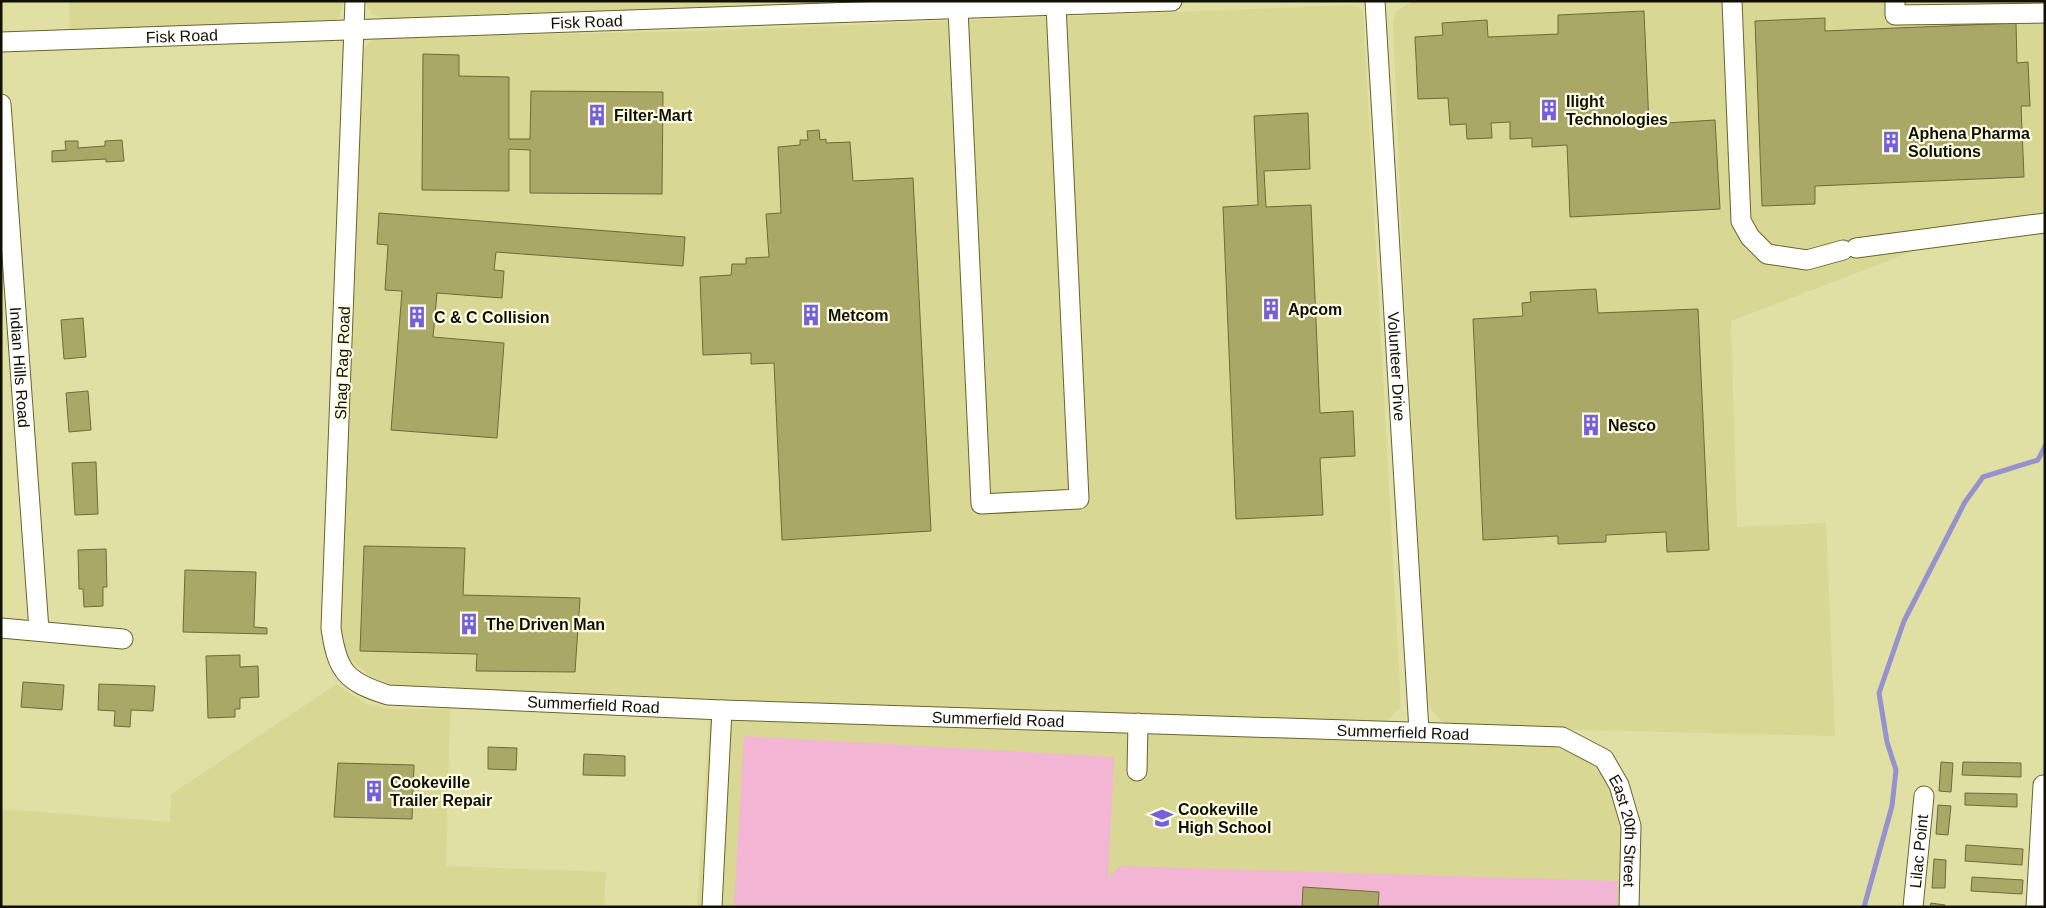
<svg xmlns="http://www.w3.org/2000/svg" width="2046" height="908" font-family="Arial,sans-serif">
	<rect width="100%" height="100%" fill="#e1e0a4"/>
	<g fill="#d8d793">
		<path d="M69,1H344L339,17L332,21L70,33Z"/>
		<path d="M364,1H868L398,19L383,18L372,14Z"/>
		<path d="M1414,1H2045V228L1958,234L1731,321L1737,527L1826,523L1835,736L1456,727L1441,721L1430,708L1426,683L1403,266L1393,21L1396,11Z"/>
		<path d="M1351,5L1359,7L1363,12L1401,707L1386,722L402,691L371,677L351,659L340,639L338,629L361,52L371,41L377,38L697,31Z"/>
		<path d="M337,684L366,704L387,709H450L446,866L606,872L604,907H1V809L170,822L171,794Z"/>
		<path d="M709,720L1551,746L1576,754L1595,766L1610,786L1624,831L1621,907H697Z"/>
	</g>
	<path fill="#f3b5d4" d="M744,736L1114,757L1108,878L1120,866L1618,881L1617,907H734Z"/>
	<g fill="none" stroke-linecap="round" stroke-linejoin="round">
		<path stroke="#9692cd" stroke-width="5" d="M1864,907L1892,806L1896,770L1887,742L1879,693L1904,621L1965,502L1983,477L2038,460L2045,446"/>
	</g>
	<g fill="#a9a867" stroke="#6e6c34">
		<path d="M1644,11L1649,124L1715,120L1720,209L1570,217L1567,145L1532,147V138L1510,139V122L1491,123L1492,138L1467,139L1466,124L1450,125L1448,98L1418,99L1415,37L1443,35L1442,23L1487,20L1488,37L1558,34V15Z"/>
		<path d="M1825,18V31L2016,23L2017,63L2028,62L2030,106H2021L2024,177L1815,186V204L1762,206L1755,21Z"/>
		<path d="M423,54L459,55V76L509,77V139H530L531,91L663,92L662,194L530,193V150L509,149V191L422,190Z"/>
		<path d="M1308,113L1310,169L1264,171L1266,207L1311,205L1320,413L1353,411L1355,456L1320,458L1323,515L1236,519L1223,207L1258,205L1254,116Z"/>
		<path d="M819,130L820,140L826,139V143L850,142L853,181L913,178L931,531L782,540L774,363L751,364V353L703,355L700,277L731,275L732,264H746V258L769,257L766,214L781,213L778,147L800,145V140H808L807,131Z"/>
		<path d="M122,140L124,161L106,162V159L52,162V151L66,150L65,141H78V148L105,146V141Z"/>
		<path d="M379,213L685,237L683,266L496,252L494,270L504,271L502,298L437,293L433,337L504,343L497,438L391,430L402,291L385,290L388,245L377,244Z"/>
		<path d="M1596,289L1598,313L1698,309L1709,550L1667,552L1666,532L1606,535V542L1558,544V536L1483,540L1473,319L1523,316L1522,303L1531,302L1530,292Z"/>
		<path d="M83,318L86,357L64,359L61,320Z"/>
		<path d="M88,391L91,430L69,432L66,393Z"/>
		<path d="M96,462L98,514L75,515L72,463Z"/>
		<path d="M364,546L465,548L463,595L580,598L575,672L476,671L477,654L360,651Z"/>
		<path d="M106,549L107,587H103V606L84,607L83,589H79L78,550Z"/>
		<path d="M185,570L256,572L254,627L267,628V634L183,632Z"/>
		<path d="M240,655V667L258,666L259,697L240,698V709H235V717L208,718L206,656Z"/>
		<path d="M23,682L64,685L62,710L21,707Z"/>
		<path d="M99,684L155,686L153,711L131,710L130,727L114,726L115,711L98,710Z"/>
		<path d="M488,747L517,748L516,770L488,769Z"/>
		<path d="M584,754L625,756V776L583,775Z"/>
		<path d="M1941,762L1953,763L1951,792L1939,791Z"/>
		<path d="M1963,762L2021,763V777L1962,775Z"/>
		<path d="M338,763L414,765L412,819L334,817Z"/>
		<path d="M1965,793L2017,794V807L1965,805Z"/>
		<path d="M1938,805L1951,806L1948,835L1936,834Z"/>
		<path d="M1966,845L2023,849L2022,865L1965,861Z"/>
		<path d="M1934,859L1946,860L1945,888H1932Z"/>
		<path d="M1972,877L2023,880L2022,894L1971,891Z"/>
		<path d="M1303,887L1379,892L1378,907H1302Z"/>
		<path d="M1931,903L1945,905L1944,907H1930Z"/>
	</g>
	<g fill="none" stroke-linecap="round" stroke-linejoin="round">
		<g stroke="#67652c" stroke-width="21">
			<g id="minor">
				<path id="s1" d="M355,1L331,628C337,671 346,682 388,695L722,710L1562,737L1604,759L1619,785L1631,826L1629,907"/>
				<path id="s2" d="M1375,1L1419,731"/>
				<path d="M1732,1L1741,221L1750,237L1767,254L1807,260L1843,250"/>
				<path d="M1895,1V15L2045,13"/>
				<path d="M958,9L981,504L1079,499L1056,5"/>
				<path id="s3" d="M1,42L1172,1"/>
				<path id="s4" d="M1,104L39,630"/>
				<path d="M1856,248L2045,223"/>
				<path d="M1,628L123,639"/>
				<path d="M1137,771L1138,723"/>
				<path d="M712,907L722,710"/>
				<path id="s5" d="M1913,907L1924,796"/>
				<path d="M2036,907L2043,785"/>
			</g>
		</g>
		<use href="#minor" stroke="#fff" stroke-width="19"/>
	</g>
	<defs>
		<g id="building-bare" transform="scale(1.725)"><path d="M-4-6H4V6H1V3H-1V6H-4ZM-2.5-4.3h1.7v1.8h-1.7ZM.8-4.3h1.7v1.8H.8ZM-2.5-1h1.7V.8h-1.7ZM.8-1h1.7V.8H.8Z" fill="#7560db" stroke="#ffffe7" stroke-width="2.5" paint-order="stroke"/></g>
		<g id="school-bare" transform="scale(1.725)"><path d="M0-5L7-2L0 1L-7-2ZM-4 1L0 2.5L4 1V4Q0 6-4 4Z" fill="#7560db" stroke="#ffffe7" stroke-width="2.5" paint-order="stroke"/></g>
	</defs>
	<g fill-rule="evenodd">
		<use href="#building-bare" x="1549" y="110"/>
		<use href="#building-bare" x="597" y="115"/>
		<use href="#building-bare" x="1891" y="142"/>
		<use href="#building-bare" x="1271" y="309"/>
		<use href="#building-bare" x="811" y="315"/>
		<use href="#building-bare" x="417" y="317"/>
		<use href="#building-bare" x="1591" y="425"/>
		<use href="#building-bare" x="469" y="624"/>
		<use href="#building-bare" x="374" y="791"/>
		<use href="#school-bare" x="1162" y="818"/>
	</g>
	<g text-anchor="middle" stroke-width="4.5" stroke-linejoin="round" paint-order="stroke">
		<g font-size="16" fill="#111000" stroke="#ffffe7">
			<text dy="6" stroke="none"><textPath href="#s3" startOffset="586">Fisk Road</textPath></text>
			<text dy="6" stroke="none"><textPath href="#s3" startOffset="181">Fisk Road</textPath></text>
			<text transform="translate(342 363) rotate(-88)" y="6">Shag Rag Road</text>
			<text dy="6" stroke="none"><textPath href="#s2" startOffset="366">Volunteer Drive</textPath></text>
			<text dy="6" stroke="none"><textPath href="#s4" startOffset="264">Indian Hills Road</textPath></text>
			<text dy="6" stroke="none"><textPath href="#s1" startOffset="929">Summerfield Road</textPath></text>
			<text dy="6" stroke="none"><textPath href="#s1" startOffset="1334">Summerfield Road</textPath></text>
			<text dy="6" stroke="none"><textPath href="#s1" startOffset="1739">Summerfield Road</textPath></text>
			<text dy="6" stroke="none"><textPath href="#s1" startOffset="2022">East 20th Street</textPath></text>
			<text dy="6" stroke="none"><textPath href="#s5" startOffset="56">Lilac Point</textPath></text>
		</g>
		<g font-size="16" font-weight="bold" fill="#111000" stroke="#ffffe7" text-anchor="start">
			<text x="1566" y="107">Ilight<tspan x="1566" dy="18">Technologies</tspan></text>
			<text x="614" y="121">Filter-Mart</text>
			<text x="1908" y="139">Aphena Pharma<tspan x="1908" dy="18">Solutions</tspan></text>
			<text x="1288" y="315">Apcom</text>
			<text x="828" y="321">Metcom</text>
			<text x="434" y="323">C &amp; C Collision</text>
			<text x="1608" y="431">Nesco</text>
			<text x="486" y="630">The Driven Man</text>
			<text x="390" y="788">Cookeville<tspan x="390" dy="18">Trailer Repair</tspan></text>
			<text x="1178" y="815">Cookeville<tspan x="1178" dy="18">High School</tspan></text>
		</g>
	</g>
	<rect width="2046" height="908" fill="none" stroke="#111000" stroke-width="5"/>
</svg>
